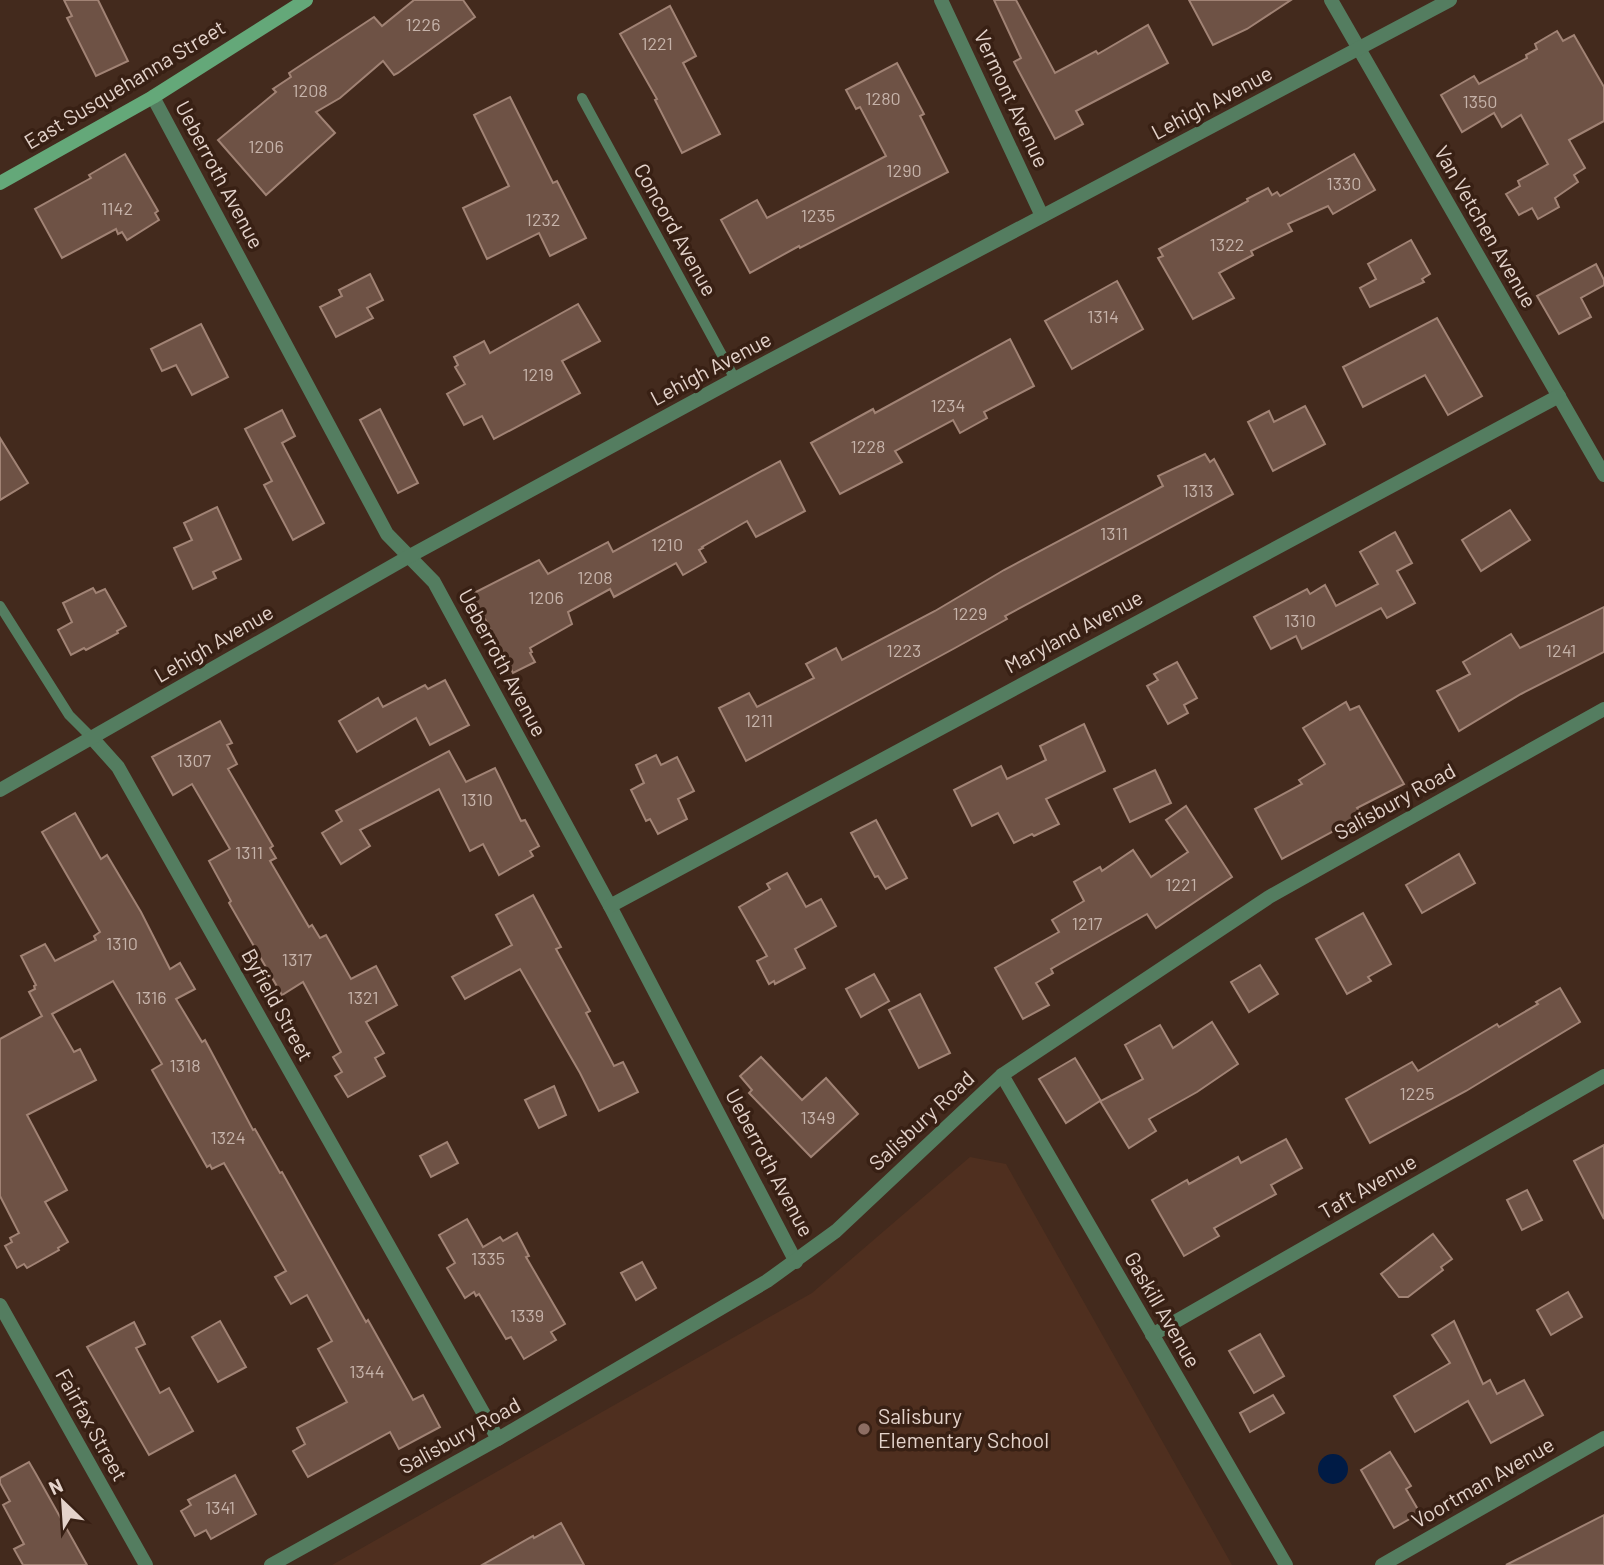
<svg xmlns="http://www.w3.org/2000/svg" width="1604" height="1565" font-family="Barlow,sans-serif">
	<rect width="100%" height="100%" fill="#432a1d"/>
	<path fill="#4f2f1f" d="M970,1157L1006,1164L1232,1565H332L812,1293Z"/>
	<circle fill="#001b45" cx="1333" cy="1469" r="15"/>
	<g fill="#6e5245" stroke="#a18375" stroke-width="2">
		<path d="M64,0H98L128,61L96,76L67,18L72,16Z"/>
		<path d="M414,0H463L475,17L398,73L394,75L383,61L340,98L316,112L335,133L266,195L218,140L276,92L273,89L291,77L289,73L374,17L382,26Z"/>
		<path d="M994,0H1016L1055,73L1096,51L1098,54L1148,25L1168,63L1076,111L1083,124L1055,139L1014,62L1021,58Z"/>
		<path d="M1189,0H1291L1247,29L1213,45Z"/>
		<path d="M670,6L696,56L683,63L720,134L682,153L655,100L657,99L620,34Z"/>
		<path d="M1557,31L1563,41L1574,35L1604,87V121L1569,140L1585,168L1574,175L1578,182L1555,198L1559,207L1538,219L1532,208L1519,215L1506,194L1520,186L1518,181L1548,164L1521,115L1502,127L1494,113L1462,132L1441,95L1474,76L1479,84L1527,58L1526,55L1537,49L1535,44Z"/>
		<path d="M897,63L924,114L920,116L948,172L800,248L799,246L750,273L721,220L757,200L767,218L886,156L860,107L856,109L846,90Z"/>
		<path d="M510,97L553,183L557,181L586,238L550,256L539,233L487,259L463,208L509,186L474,115Z"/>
		<path d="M125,154L158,211L155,213L159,220L127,240L122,232L118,234L116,229L62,258L35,209L91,178L89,175Z"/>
		<path d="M1354,154L1375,190L1333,214L1328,206L1288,224L1292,231L1251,251L1253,255L1219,273L1234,298L1193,319L1158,258L1163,256L1159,249L1248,201L1247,199L1268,188L1272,195L1277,192L1280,196Z"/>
		<path d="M1411,240L1430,274L1422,279L1424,282L1370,307L1360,288L1376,279L1368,264Z"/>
		<path d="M1596,264L1604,280V285L1581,298L1591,317L1559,334L1537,296Z"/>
		<path d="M370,274L383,300L367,308L373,318L336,337L320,307L342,296L339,290Z"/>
		<path d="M1117,281L1143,329L1072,369L1045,321Z"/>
		<path d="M578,304L600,341L562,361L580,393L494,439L482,416L464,425L447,394L465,384L455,367L458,365L454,357L484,341L490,353Z"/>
		<path d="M1437,318L1482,396L1448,415L1425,375L1363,407L1343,367Z"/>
		<path d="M201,324L228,377L192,395L176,365L162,371L151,349Z"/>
		<path d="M1010,339L1034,386L984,412L987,418L960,433L953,420L895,451L902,462L840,494L811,443L873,409L875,413Z"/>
		<path d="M1305,406L1325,444L1273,471L1248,422L1269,411L1274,422Z"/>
		<path d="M380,409L418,483L398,493L360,420Z"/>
		<path d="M282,410L295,436L282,443L324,523L293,540L264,485L272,481L245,429Z"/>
		<path d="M0,438L28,483L0,500Z"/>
		<path d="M1205,454L1210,462L1214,459L1233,494L1005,616L1007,619L955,648L746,761L719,708L749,693L757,707L814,678L806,664L836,648L842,660L935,611L1004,570L1163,486L1158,476Z"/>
		<path d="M780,461L805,511L756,537L747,521L702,547L703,548L699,550L706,562L683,575L676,563L614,597L610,589L568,612L572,624L530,648L532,652L530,653L535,662L513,673L472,594L539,560L548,574L608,542L613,552Z"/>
		<path d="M217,507L241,559L213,572L216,578L193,589L174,548L192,540L184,523Z"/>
		<path d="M1510,510L1530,540L1481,571L1462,540Z"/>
		<path d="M1395,532L1412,563L1397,571L1415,603L1387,618L1381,608L1302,649L1296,636L1271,649L1254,617L1307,589L1310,594L1325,585L1336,606L1378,584L1360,552Z"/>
		<path d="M93,588L96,593L105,589L126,626L117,631L118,633L86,650L84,648L71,655L58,630L72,622L63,603Z"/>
		<path d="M1604,607V652L1521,694L1459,731L1437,691L1470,674L1463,662L1511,634L1520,648Z"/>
		<path d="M1177,662L1197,698L1184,705L1188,713L1168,724L1147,686L1158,680L1154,674Z"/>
		<path d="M445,680L469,725L430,745L416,718L357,752L339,721L378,698L383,707L425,685L428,689Z"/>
		<path d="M1346,702L1350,710L1359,706L1404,784L1357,808L1361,814L1332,832L1282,859L1255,809L1302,784L1299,780L1325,764L1303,728Z"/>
		<path d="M220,721L232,743L227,745L237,764L228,769L273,846L270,848L276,858L270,861L309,927L312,925L320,938L326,935L351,979L376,966L397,1005L366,1022L384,1053L375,1058L385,1076L348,1097L335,1076L342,1072L333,1057L341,1052L303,982L282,995L229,903L231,901L209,861L230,849L192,784L173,795L152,757Z"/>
		<path d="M1084,724L1105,771L1046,799L1059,824L1034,836L1032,834L1014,843L998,813L972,826L954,790L1001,766L1007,779L1046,760L1040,746Z"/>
		<path d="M449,751L466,782L495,768L521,821L525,820L539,846L530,851L533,856L499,875L483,844L470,851L439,789L360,830L370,846L341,864L322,833L342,821L336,811Z"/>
		<path d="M656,755L661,765L677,757L694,791L678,799L687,819L658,834L650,819L646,821L631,790L644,783L636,765Z"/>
		<path d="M1155,770L1171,803L1130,822L1114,789Z"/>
		<path d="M1186,806L1232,877L1156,928L1147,914L1051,969L1053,973L1036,983L1049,1005L1023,1019L995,968L1059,932L1052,920L1084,901L1074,882L1100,867L1102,871L1133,850L1151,877L1188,852L1166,820Z"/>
		<path d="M75,813L101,859L107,855L141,912L170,969L180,963L195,989L176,999L202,1042L205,1040L253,1130L255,1129L280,1173L282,1172L366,1322L368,1320L413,1400L423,1395L440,1427L399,1449L390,1432L308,1477L293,1451L305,1444L297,1428L347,1402L318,1349L332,1341L307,1295L291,1304L275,1277L286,1271L224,1163L212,1169L210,1165L207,1167L152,1070L162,1064L113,981L52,1014L74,1052L80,1049L96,1080L27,1115L67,1190L45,1202L68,1242L58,1248L59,1250L27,1268L24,1264L17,1268L5,1246L12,1242L10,1238L19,1233L0,1196V1039L42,1016L29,992L35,989L34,986L36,985L21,956L45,944L55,961L96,940L94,936L100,932L42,832Z"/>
		<path d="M876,820L907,878L886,889L878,876L875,877L851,833Z"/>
		<path d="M1459,854L1475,883L1422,913L1406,885Z"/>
		<path d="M787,873L806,907L821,899L836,926L795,949L805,968L775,984L774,981L769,984L757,961L767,956L739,907L770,889L767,884Z"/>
		<path d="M533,895L561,947L556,949L590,1011L586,1013L614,1066L623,1062L638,1092L599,1111L580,1073L520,969L465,999L452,977L512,945L496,915Z"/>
		<path d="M1363,913L1391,964L1368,977L1371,981L1347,994L1316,939Z"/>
		<path d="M1260,965L1278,994L1249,1012L1231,982Z"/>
		<path d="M874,974L889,1001L861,1017L846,989Z"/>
		<path d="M1560,988L1580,1022L1466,1091L1370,1143L1346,1099L1412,1062L1418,1071L1497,1024L1499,1027L1538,1004L1536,1002Z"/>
		<path d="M920,994L950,1053L919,1068L889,1010Z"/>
		<path d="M1212,1022L1238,1064L1197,1092L1149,1119L1156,1131L1129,1148L1100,1101L1066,1123L1039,1079L1075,1058L1101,1101L1143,1079L1125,1045L1160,1025L1173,1048Z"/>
		<path d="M761,1057L802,1100L826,1078L858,1114L811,1157L749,1093L752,1090L740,1076Z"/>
		<path d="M554,1086L566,1115L539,1128L525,1100Z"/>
		<path d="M1286,1139L1302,1168L1271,1185L1276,1194L1214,1228L1219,1236L1184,1256L1152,1200L1187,1180L1189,1184L1238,1157L1241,1163Z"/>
		<path d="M447,1142L458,1163L431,1177L420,1156Z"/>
		<path d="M1604,1145V1219L1574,1161Z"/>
		<path d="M1527,1190L1542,1220L1522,1230L1507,1200Z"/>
		<path d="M467,1219L483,1247L500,1237L503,1241L517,1233L529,1256L526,1257L565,1324L551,1332L556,1340L524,1359L511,1337L506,1339L479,1294L476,1296L474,1292L465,1298L447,1268L455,1263L439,1235Z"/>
		<path d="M1433,1234L1452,1259L1441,1267L1443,1270L1408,1297H1399L1381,1274Z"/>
		<path d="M642,1262L656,1288L636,1300L621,1273Z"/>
		<path d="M1568,1292L1582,1317L1551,1335L1537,1310Z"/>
		<path d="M220,1321L246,1367L218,1382L192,1337Z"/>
		<path d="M1454,1321L1483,1384L1490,1380L1497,1394L1524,1380L1543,1415L1491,1443L1468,1401L1415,1432L1394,1396L1450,1363L1432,1335Z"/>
		<path d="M134,1322L145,1344L136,1348L160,1393L169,1388L193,1431L149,1455L87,1347Z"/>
		<path d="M1260,1334L1284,1376L1254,1393L1229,1351Z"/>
		<path d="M1273,1395L1284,1413L1250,1432L1240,1413Z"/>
		<path d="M1390,1452L1411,1486L1406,1489L1420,1513L1394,1528L1361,1470Z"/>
		<path d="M29,1462L36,1474L87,1565H23L14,1549L24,1544L3,1505L10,1501L0,1483V1478Z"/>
		<path d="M235,1475L256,1514L211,1539L206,1530L195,1536L181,1511L191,1505L188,1500Z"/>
		<path d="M1604,1515V1565H1506Z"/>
		<path d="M561,1523L584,1565H482L533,1536L534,1538Z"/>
	</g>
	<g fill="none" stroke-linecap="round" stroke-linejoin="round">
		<g stroke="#547d60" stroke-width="10">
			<path d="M582,98L735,379"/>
			<path d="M0,606L69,715L92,738"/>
		</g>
		<g stroke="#547d60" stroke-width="14">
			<path d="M941,0L1042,216"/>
			<path d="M1331,0L1604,475"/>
			<path d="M153,97L387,534L434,582L610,906L796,1262"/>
			<path d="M92,738L118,767L498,1439"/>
			<path d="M0,790L408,557L735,379L1450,0"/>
			<path d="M610,906L1559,396"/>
			<path d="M1002,1075L1286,1565"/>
			<path d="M0,1305L146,1565"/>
			<path d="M1152,1335L1604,1076"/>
			<path d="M271,1565L498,1439L767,1281L836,1231L1002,1075L1269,897L1604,709"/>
			<path d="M1382,1565L1604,1438"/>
		</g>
		<path stroke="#64a879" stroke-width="14" d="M0,183L153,97L306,0"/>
	</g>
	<circle fill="#8d6e63" stroke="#382014" stroke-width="2.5" cx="864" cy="1429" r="7"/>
	<g text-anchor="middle" stroke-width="7" stroke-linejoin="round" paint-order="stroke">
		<g font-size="18" fill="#c6b3aa">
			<text x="423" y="31">1226</text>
			<text x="657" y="50">1221</text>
			<text x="310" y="97">1208</text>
			<text x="883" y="105">1280</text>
			<text x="1480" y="108">1350</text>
			<text x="266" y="153">1206</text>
			<text x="904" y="177">1290</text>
			<text x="1344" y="190">1330</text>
			<text x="117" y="215">1142</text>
			<text x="818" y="222">1235</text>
			<text x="543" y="226">1232</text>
			<text x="1227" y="251">1322</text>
			<text x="1103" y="323">1314</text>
			<text x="538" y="381">1219</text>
			<text x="948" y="412">1234</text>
			<text x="868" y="453">1228</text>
			<text x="1198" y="497">1313</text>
			<text x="1114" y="540">1311</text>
			<text x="667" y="551">1210</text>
			<text x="595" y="584">1208</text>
			<text x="546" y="604">1206</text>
			<text x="970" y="620">1229</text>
			<text x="1300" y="627">1310</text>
			<text x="904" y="657">1223</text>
			<text x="1561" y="657">1241</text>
			<text x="759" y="727">1211</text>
			<text x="194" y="767">1307</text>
			<text x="477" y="806">1310</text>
			<text x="249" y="859">1311</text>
			<text x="1181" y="891">1221</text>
			<text x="1087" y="930">1217</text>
			<text x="122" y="950">1310</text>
			<text x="297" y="966">1317</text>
			<text x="151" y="1004">1316</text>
			<text x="363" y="1004">1321</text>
			<text x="185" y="1072">1318</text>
			<text x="1417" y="1100">1225</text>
			<text x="818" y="1124">1349</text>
			<text x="228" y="1144">1324</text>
			<text x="488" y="1265">1335</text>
			<text x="527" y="1322">1339</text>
			<text x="367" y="1378">1344</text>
			<text x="220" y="1514">1341</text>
		</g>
		<g font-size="21" fill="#e4d3cb" stroke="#382014">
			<text transform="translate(125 85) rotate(-31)" y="7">East Susquehanna Street</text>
			<text transform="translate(1011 99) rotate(65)" y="7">Vermont Avenue</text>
			<text transform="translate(1212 103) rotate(-28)" y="7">Lehigh Avenue</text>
			<text transform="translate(219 175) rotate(62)" y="7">Ueberroth Avenue</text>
			<text transform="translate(1485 227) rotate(60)" y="7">Van Vetchen Avenue</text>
			<text transform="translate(675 230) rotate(61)" y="7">Concord Avenue</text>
			<text transform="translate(711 369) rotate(-28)" y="7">Lehigh Avenue</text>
			<text transform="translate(1074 632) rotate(-28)" y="7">Maryland Avenue</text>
			<text transform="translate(214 644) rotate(-30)" y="7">Lehigh Avenue</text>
			<text transform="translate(502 663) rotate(62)" y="7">Ueberroth Avenue</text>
			<text transform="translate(1395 802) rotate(-29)" y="7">Salisbury Road</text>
			<text transform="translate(277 1005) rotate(61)" y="7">Byfield Street</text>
			<text transform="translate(922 1121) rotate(-43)" y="7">Salisbury Road</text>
			<text transform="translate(769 1163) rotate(62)" y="7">Ueberroth Avenue</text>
			<text transform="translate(1368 1187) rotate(-30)" y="7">Taft Avenue</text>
			<text transform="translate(1162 1310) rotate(60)" y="7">Gaskill Avenue</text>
			<text transform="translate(91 1425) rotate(61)" y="7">Fairfax Street</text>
			<text transform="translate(460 1436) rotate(-29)" y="7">Salisbury Road</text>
			<text transform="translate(1483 1483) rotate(-30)" y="7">Voortman Avenue</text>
		</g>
		<g font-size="21" fill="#e4d3cb" stroke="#382014" text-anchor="start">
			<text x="878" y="1424">Salisbury<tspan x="878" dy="24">Elementary School</tspan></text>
		</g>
	</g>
	<g transform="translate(63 1502) rotate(335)" stroke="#382014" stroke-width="5" paint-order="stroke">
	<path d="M0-5L12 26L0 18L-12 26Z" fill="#e4d3cb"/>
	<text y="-10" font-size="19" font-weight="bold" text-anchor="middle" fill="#e4d3cb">N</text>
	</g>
</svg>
